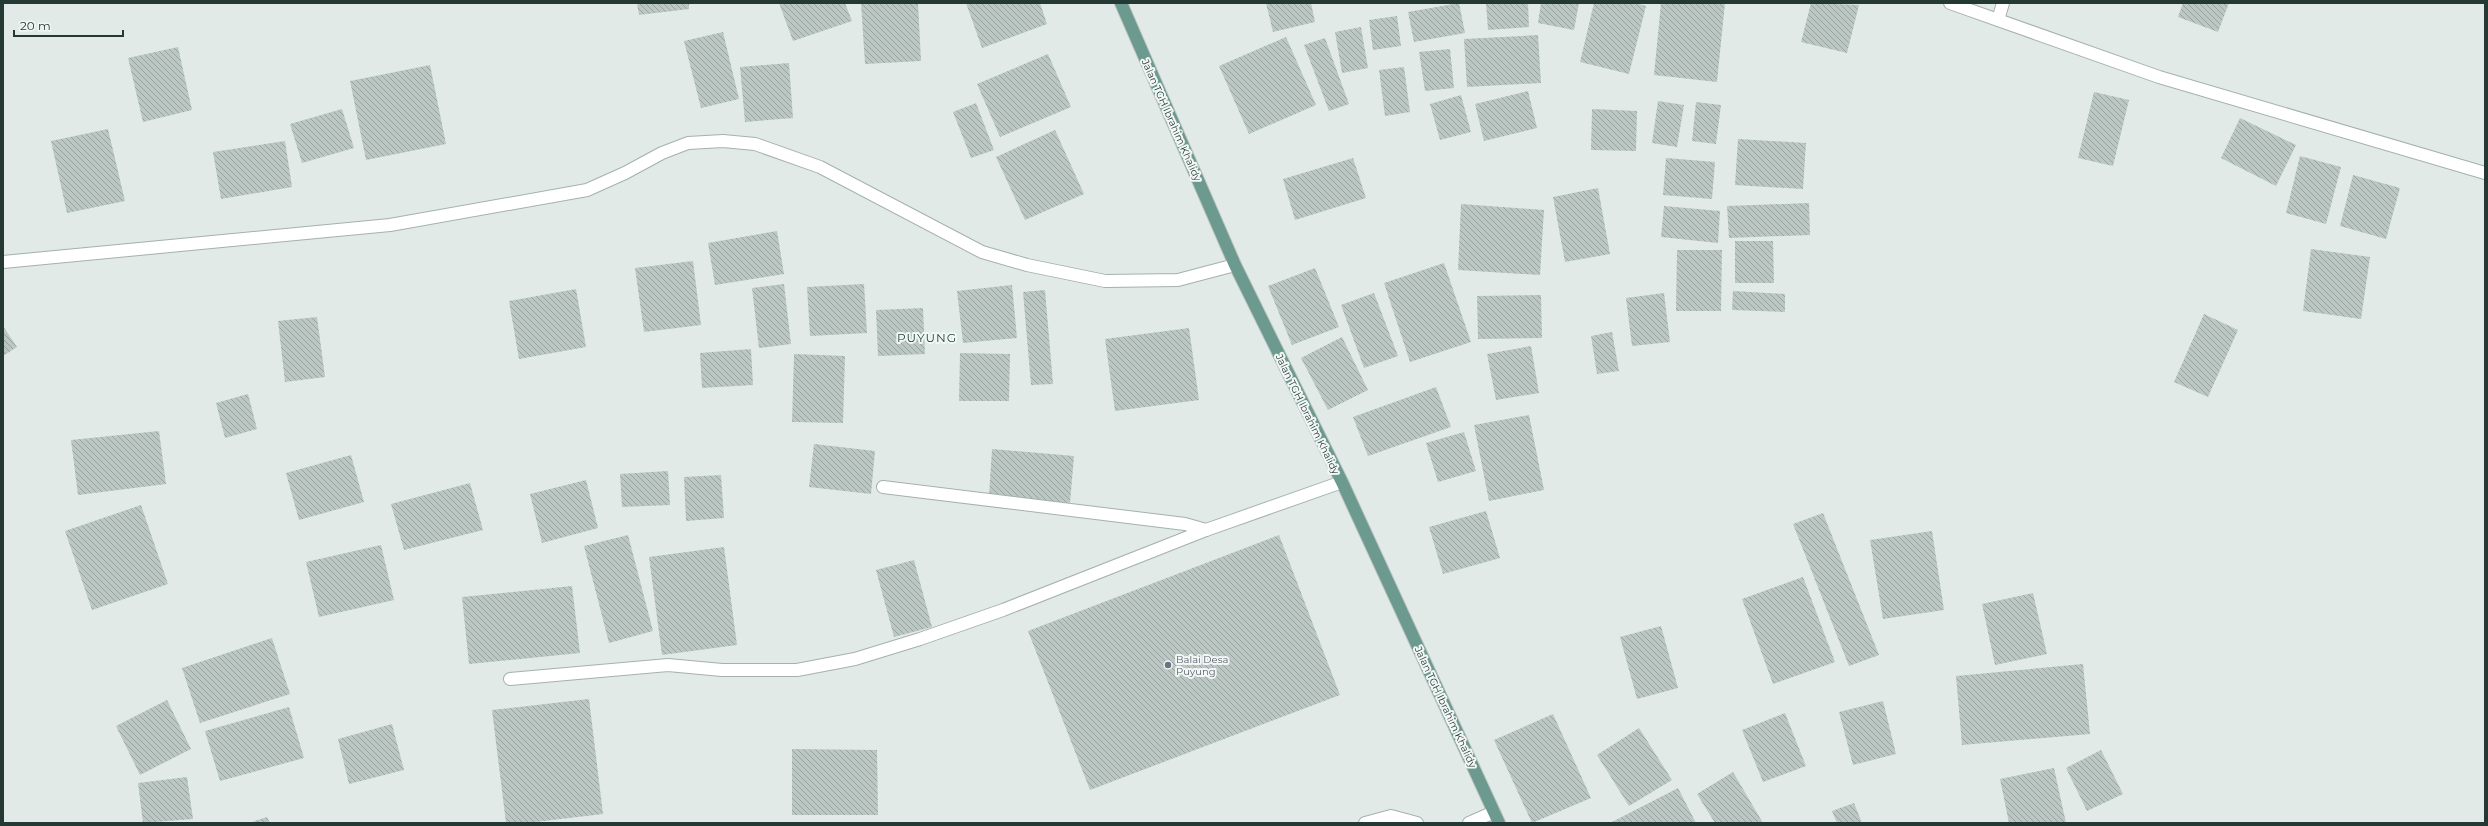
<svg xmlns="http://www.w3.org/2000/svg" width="2488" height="826" font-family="Montserrat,sans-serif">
	<defs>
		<pattern id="building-back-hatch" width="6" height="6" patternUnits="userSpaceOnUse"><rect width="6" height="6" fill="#bbc7c3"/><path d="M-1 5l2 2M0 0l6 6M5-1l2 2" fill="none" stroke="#98a39f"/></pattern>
	</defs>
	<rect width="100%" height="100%" fill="#e2eae7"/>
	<g fill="url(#building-back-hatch)">
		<path d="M637,3H689V9L639,15Z"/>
		<path d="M779,3H845L852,21L793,41Z"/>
		<path d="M861,3H918L921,61L865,64Z"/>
		<path d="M966,3H1040L1047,24L982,48Z"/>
		<path d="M1266,3H1311L1315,22L1273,32Z"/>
		<path d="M1459,3L1465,33L1414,42L1408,12Z"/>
		<path d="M1486,3H1528L1529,27L1488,30Z"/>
		<path d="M1541,3H1579L1574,30L1538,23Z"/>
		<path d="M1594,3H1635L1646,6L1629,74L1580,62Z"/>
		<path d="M1661,3H1725L1717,82L1654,75Z"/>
		<path d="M1811,3L1859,5L1847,53L1801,42Z"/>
		<path d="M2183,3H2229L2218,32L2178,17Z"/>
		<path d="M1397,16L1401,46L1373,50L1369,20Z"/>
		<path d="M1361,27L1368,68L1342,73L1335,32Z"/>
		<path d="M723,32L739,99L701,108L684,41Z"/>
		<path d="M1538,35L1541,83L1467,87L1464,39Z"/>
		<path d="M1286,37L1316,105L1249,134L1219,66Z"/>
		<path d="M1325,38L1349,104L1329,111L1304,45Z"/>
		<path d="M178,47L192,110L143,122L128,58Z"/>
		<path d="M1450,49L1454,88L1425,91L1419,52Z"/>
		<path d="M1048,54L1071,107L1000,137L977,84Z"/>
		<path d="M789,63L793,118L745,122L740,67Z"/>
		<path d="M430,65L446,144L366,160L350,81Z"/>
		<path d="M1404,67L1410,112L1385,116L1379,70Z"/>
		<path d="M1528,91L1537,128L1484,141L1475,104Z"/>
		<path d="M2094,92L2129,100L2113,166L2078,158Z"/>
		<path d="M1461,95L1471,132L1440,140L1430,104Z"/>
		<path d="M1658,101L1684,105L1677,147L1652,143Z"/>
		<path d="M1696,102L1721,105L1716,144L1692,141Z"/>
		<path d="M976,103L994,150L971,158L953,112Z"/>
		<path d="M342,109L354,148L302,163L290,124Z"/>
		<path d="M1592,109L1637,111L1636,151L1591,150Z"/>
		<path d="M2240,118L2296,145L2276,186L2221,158Z"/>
		<path d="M108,129L125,201L67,213L51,141Z"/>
		<path d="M1055,130L1084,194L1025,220L996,157Z"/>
		<path d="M1738,139L1806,143L1803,189L1735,185Z"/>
		<path d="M285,141L292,187L221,199L213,152Z"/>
		<path d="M2300,156L2341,167L2326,224L2286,213Z"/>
		<path d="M1353,158L1366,198L1295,220L1283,179Z"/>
		<path d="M1666,158L1715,162L1712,199L1663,195Z"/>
		<path d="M2353,175L2400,188L2386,239L2340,226Z"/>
		<path d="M1598,188L1610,254L1565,262L1553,197Z"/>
		<path d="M1809,203L1810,235L1729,238L1727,206Z"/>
		<path d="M1461,204L1544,210L1540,275L1458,270Z"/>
		<path d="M1664,206L1720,211L1718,243L1661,237Z"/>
		<path d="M777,231L784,274L715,285L708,243Z"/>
		<path d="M1735,241H1773L1774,283H1735Z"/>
		<path d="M2311,249L2370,257L2361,319L2303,311Z"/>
		<path d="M1677,250H1722L1721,311H1676Z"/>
		<path d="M693,261L701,325L644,332L635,268Z"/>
		<path d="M1444,263L1471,342L1410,362L1384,283Z"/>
		<path d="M1315,268L1339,327L1292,345L1268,286Z"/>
		<path d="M784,284L791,344L759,348L752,288Z"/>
		<path d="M864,284L867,333L810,336L807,287Z"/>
		<path d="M1012,285L1017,338L963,343L957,291Z"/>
		<path d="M576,289L586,347L519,359L509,301Z"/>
		<path d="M1045,290L1053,384L1031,385L1023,292Z"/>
		<path d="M1733,291L1785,294V312L1732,310Z"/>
		<path d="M1374,293L1398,356L1364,368L1341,305Z"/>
		<path d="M1664,293L1670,342L1632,346L1626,298Z"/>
		<path d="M1541,295L1542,338L1478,339L1477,296Z"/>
		<path d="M923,308L925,354L878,356L876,310Z"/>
		<path d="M2204,314L2238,330L2208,397L2174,382Z"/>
		<path d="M317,317L325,377L285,382L278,321Z"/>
		<path d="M3,326L17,347L3,356Z"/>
		<path d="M1189,328L1199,400L1115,411L1105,339Z"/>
		<path d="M1612,332L1619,371L1597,374L1591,336Z"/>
		<path d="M1342,337L1368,390L1328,410L1301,358Z"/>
		<path d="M1531,346L1539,393L1496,400L1487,354Z"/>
		<path d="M751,349L753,385L702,388L700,353Z"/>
		<path d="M960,353L1010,354L1009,401H959Z"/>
		<path d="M794,354L845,356L843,423L792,422Z"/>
		<path d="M1436,387L1451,427L1368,456L1353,417Z"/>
		<path d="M248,394L257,429L225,438L216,403Z"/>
		<path d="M1529,415L1544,490L1489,501L1474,425Z"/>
		<path d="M159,431L166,484L78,495L71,440Z"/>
		<path d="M1464,432L1476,471L1438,482L1426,443Z"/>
		<path d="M814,444L875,451L871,494L809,487Z"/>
		<path d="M992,449L1074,456L1070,503L989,496Z"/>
		<path d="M351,455L364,502L299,520L286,473Z"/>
		<path d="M668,471L670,505L622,507L620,474Z"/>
		<path d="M721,475L724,518L686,521L684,477Z"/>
		<path d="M586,480L598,528L542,543L530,494Z"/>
		<path d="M470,483L483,530L404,550L391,504Z"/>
		<path d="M141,505L168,584L92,610L65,531Z"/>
		<path d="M1486,511L1500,558L1443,574L1429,527Z"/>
		<path d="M1823,513L1879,655L1849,666L1793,524Z"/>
		<path d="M1932,531L1944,610L1883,619L1870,540Z"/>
		<path d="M628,535L653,631L609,643L584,546Z"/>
		<path d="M1279,535L1340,695L1090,790L1028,631Z"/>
		<path d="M381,545L394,600L319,617L306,562Z"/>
		<path d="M724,547L737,645L662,655L649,557Z"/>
		<path d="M914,560L932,627L894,637L876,570Z"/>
		<path d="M1803,577L1835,662L1773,684L1742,599Z"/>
		<path d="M572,586L580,653L469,664L462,597Z"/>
		<path d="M2033,593L2047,654L1995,665L1982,604Z"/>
		<path d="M1661,626L1678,688L1637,699L1620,637Z"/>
		<path d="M272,638L290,694L200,723L182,668Z"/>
		<path d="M2083,664L2090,734L1962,745L1956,676Z"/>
		<path d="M589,699L603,814L527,823H506L492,710Z"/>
		<path d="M167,700L191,749L140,775L116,726Z"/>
		<path d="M1883,701L1896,754L1853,765L1839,712Z"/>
		<path d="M289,707L304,758L220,781L205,731Z"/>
		<path d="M1785,713L1806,766L1763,782L1742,730Z"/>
		<path d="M1553,714L1591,798L1532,823L1494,740Z"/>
		<path d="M392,724L404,770L349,784L338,739Z"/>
		<path d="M1639,728L1672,780L1629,806L1597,755Z"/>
		<path d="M792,749L877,750L878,815H792Z"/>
		<path d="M2101,750L2123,794L2087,811L2066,768Z"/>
		<path d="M2054,768L2066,823H2009L2000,779Z"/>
		<path d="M1733,772L1763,823H1715L1697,794Z"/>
		<path d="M187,777L193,819L143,823L138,783Z"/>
		<path d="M1678,788L1696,823H1610Z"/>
		<path d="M1854,803L1862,823H1837L1832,811Z"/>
		<path d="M267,817L270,823H249Z"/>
	</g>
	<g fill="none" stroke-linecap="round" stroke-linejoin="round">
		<g stroke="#a5b1ae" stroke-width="14">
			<g id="minor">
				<path d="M1950,3L2159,77L2485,173"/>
				<path d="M1998,20L2003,3"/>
				<path d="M3,262L390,225L587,190L625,173L662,153L688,143L723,141L755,144L820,167L982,252L1027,265L1105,281L1178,280L1235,265"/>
				<path d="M883,487L1185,524L1206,530"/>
				<path d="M510,679L668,665L722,670H797L855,659L920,639L1003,610L1206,530L1342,482"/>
				<path d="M1365,823L1391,816L1417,823"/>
				<path d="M1469,823L1494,812"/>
			</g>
		</g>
		<g stroke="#bdc4c2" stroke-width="14">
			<path id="major" d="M1121,3L1235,265L1342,482L1499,823"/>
		</g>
		<use href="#minor" stroke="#fff" stroke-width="12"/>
		<use href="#major" stroke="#6c9a8f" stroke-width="12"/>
	</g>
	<circle fill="#6b7280" stroke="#f2f7f5" stroke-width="1.5" cx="1168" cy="665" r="4"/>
	<g text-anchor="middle" stroke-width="4" stroke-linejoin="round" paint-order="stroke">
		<g font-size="10" fill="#243934" stroke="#f2f7f5">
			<text transform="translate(1172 120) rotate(66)" y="4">Jalan TGH Ibrahim Khalidy</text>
			<text transform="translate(1308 414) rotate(64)" y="4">Jalan TGH Ibrahim Khalidy</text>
			<text transform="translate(1446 707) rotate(65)" y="4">Jalan TGH Ibrahim Khalidy</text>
		</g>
		<g font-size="10" fill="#5b616d" stroke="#f2f7f5" text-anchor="start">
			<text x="1176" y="663">Balai Desa<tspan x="1176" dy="12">Puyung</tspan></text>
		</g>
		<g font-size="12" letter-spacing="1" fill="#234840" stroke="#f2f7f5">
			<text x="927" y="342">PUYUNG</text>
		</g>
	</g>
	<rect width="2488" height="826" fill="none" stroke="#243934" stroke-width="8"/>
	<path d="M14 30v6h109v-6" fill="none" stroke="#243934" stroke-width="2"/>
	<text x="20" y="30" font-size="12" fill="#243934" stroke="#f2f7f5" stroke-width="3" paint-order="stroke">20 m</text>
</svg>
